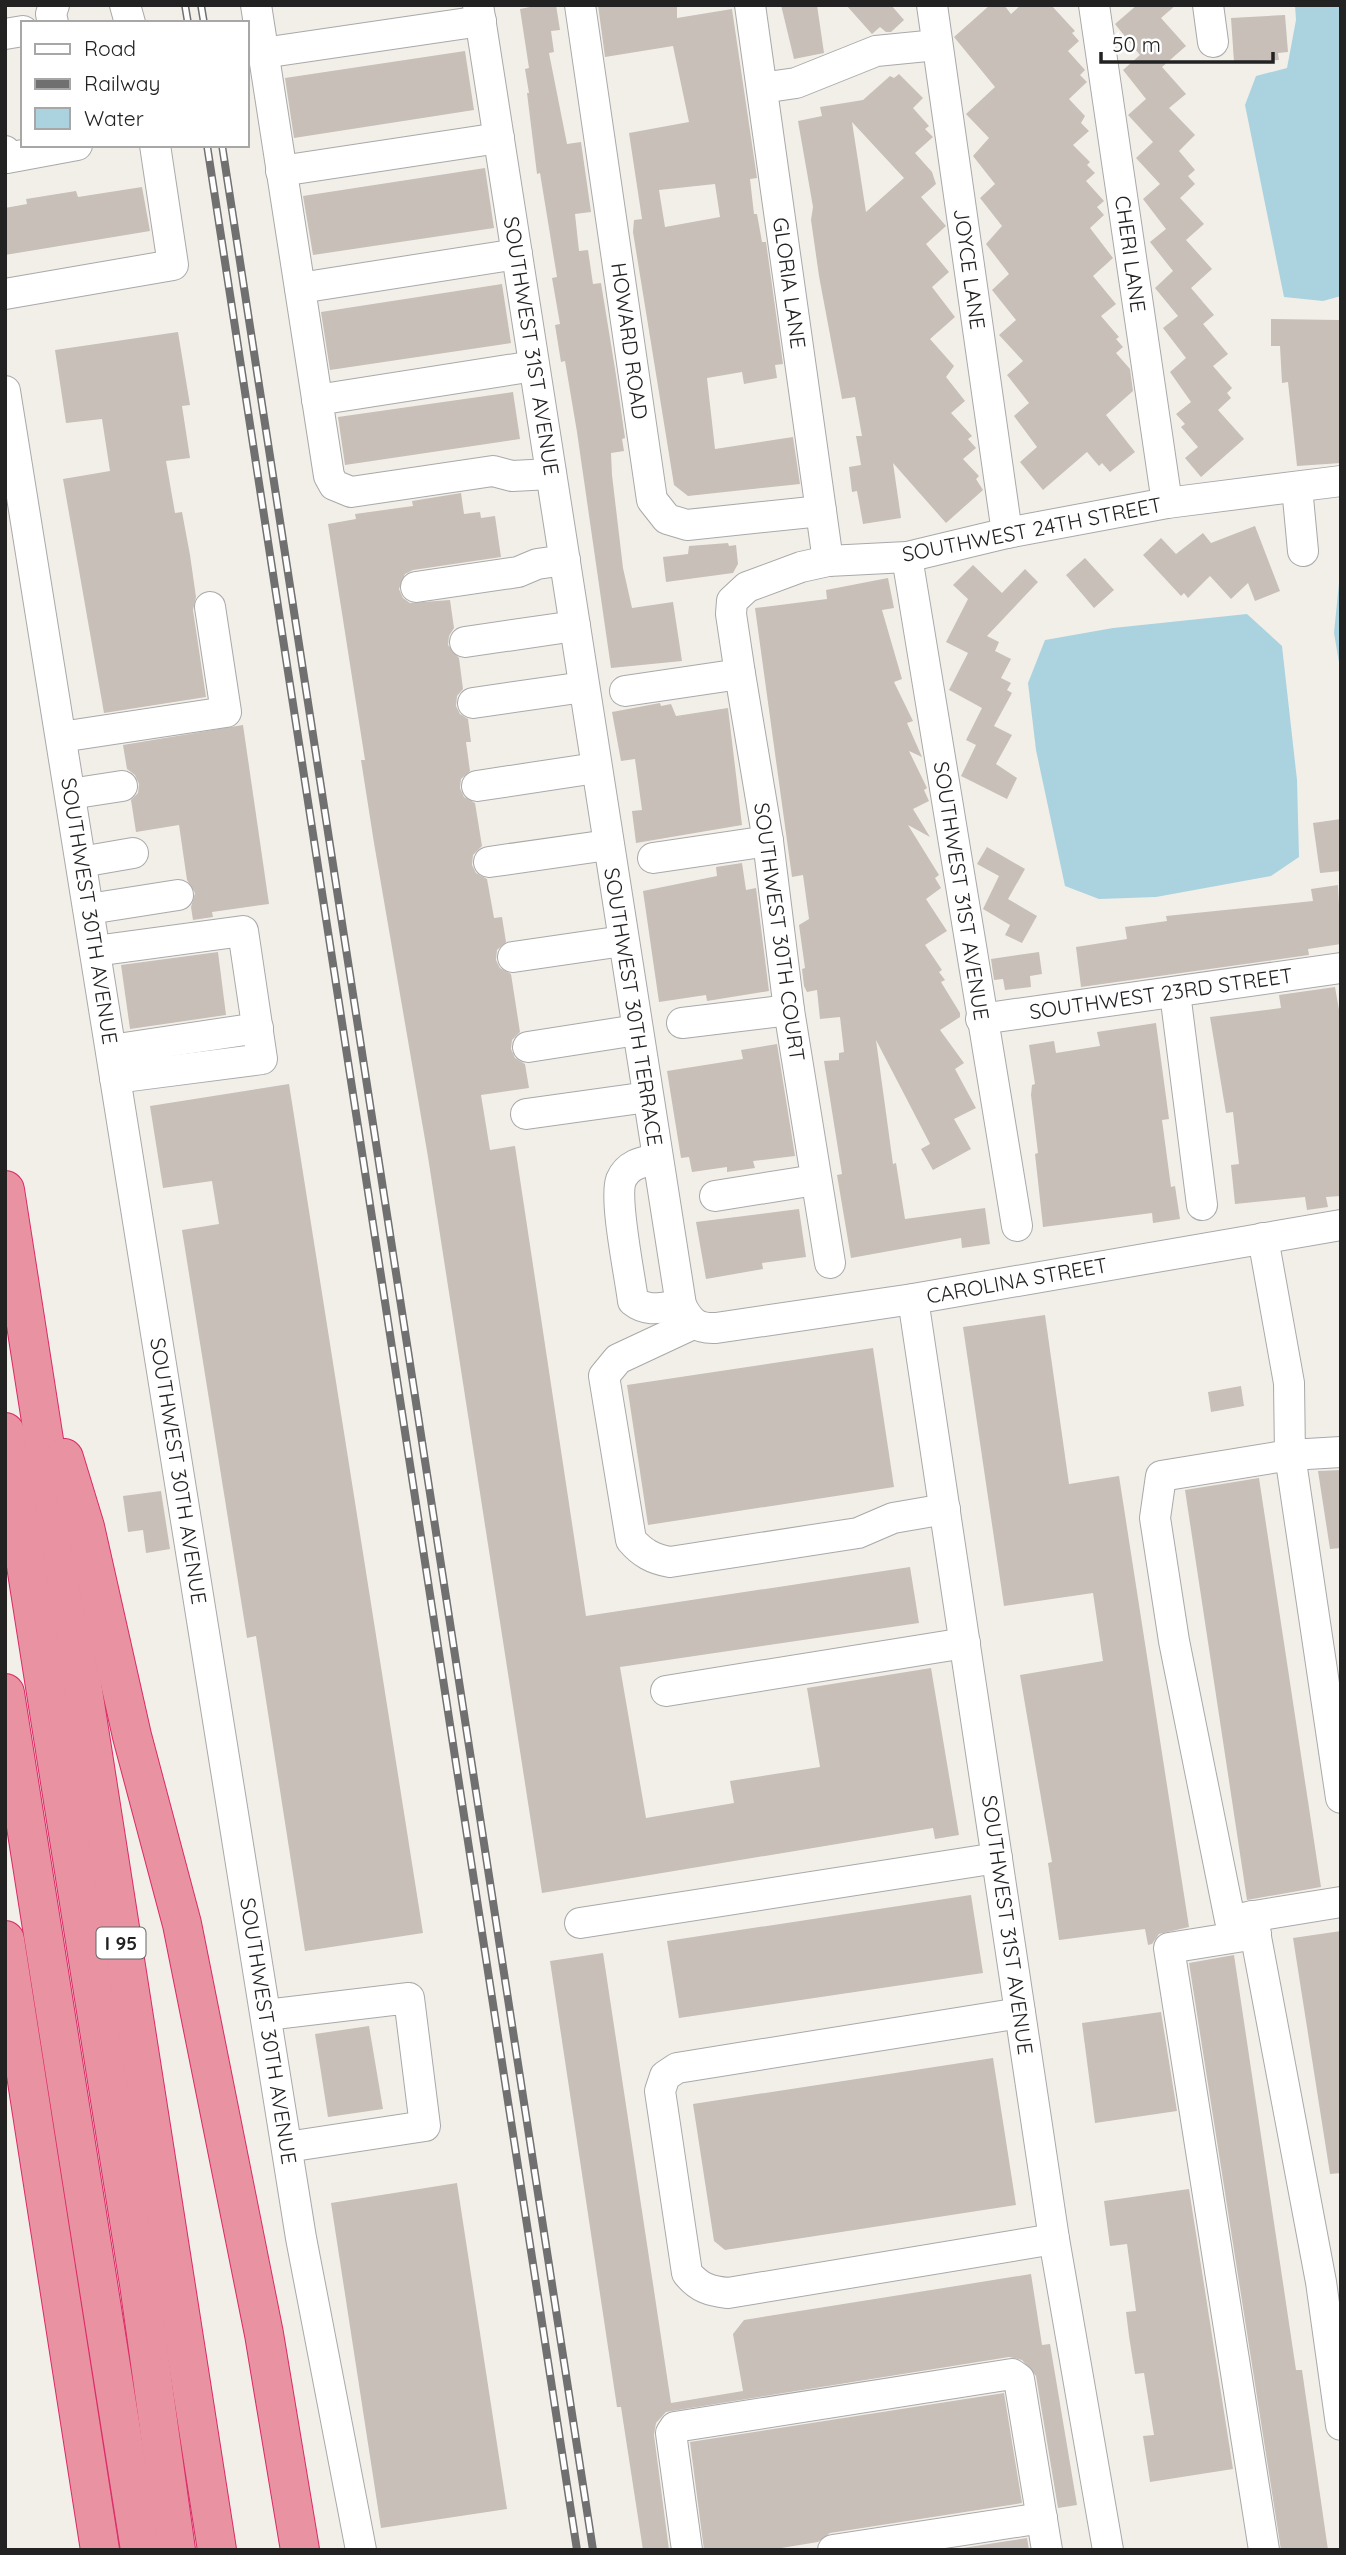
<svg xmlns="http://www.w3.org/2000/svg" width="1346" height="2555" font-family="Quicksand,sans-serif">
	<rect width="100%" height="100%" fill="#f2efe9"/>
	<g fill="#aad3df">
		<path d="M1295,5H1341V296L1323,301L1284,297L1245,105L1256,76L1287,68L1296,20Z"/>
		<path d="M1341,563V674L1334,633Z"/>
		<path d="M1247,614L1282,646L1297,780L1299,857L1271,876L1156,897L1099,899L1065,886L1036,750L1028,683L1045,640L1113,628Z"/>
	</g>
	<g fill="#c7bfb8" fill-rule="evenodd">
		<path d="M540,5H556L560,30L551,31L554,52L549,53L567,144L581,142L591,212L575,214L579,251L588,250L593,284L601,283L616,375L625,438L622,439L624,451L611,453L612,475L623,568L632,608L673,602L682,661L611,668L577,432L565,361L561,362L555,325L560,324L552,278L557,277L540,173L537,174L527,93H529L525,69L529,68L520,9Z"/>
		<path d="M598,5H677V18L732,9L757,178L750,179L754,214H757L762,242H766L783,364L775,365L777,378L744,384L742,372L707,378L715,449L793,437L800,484L688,496L674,485L633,232L634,220L642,219L629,133L689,122L673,46L605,57ZM715,184L720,217L665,227L659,190Z"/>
		<path d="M781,5H817L824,53L794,59Z"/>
		<path d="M846,5H891L904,20L891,32H886L880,27L872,34Z"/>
		<path d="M990,5H1004L1011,14L1021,5H1051L1075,31L1072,33L1079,41L1068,51L1085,70L1080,75L1087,82L1069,99L1085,116L1081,123L1089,131L1073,145L1090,162L1087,165L1095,173L1086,181L1104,201L1097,207L1104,215L1090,228L1113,258L1093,276L1116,304L1101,316L1119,337L1116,339L1123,347L1116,353L1130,369L1133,391L1106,415L1135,452L1110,472L1102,463L1099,466L1087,452L1043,490L1020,462L1037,447L1014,416L1029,403L1007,375L1023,361L999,335L1016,320L992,290L1009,274L986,244L1002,226L980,198L995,184L973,156L989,138L966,114L995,87L954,37Z"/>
		<path d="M1137,5H1176L1161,18L1186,46L1162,67L1186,94L1169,108L1195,135L1179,151L1195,170L1188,176L1195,184L1180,198L1204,224L1186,240L1212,269L1191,288L1214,315L1203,324L1228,354L1213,366L1232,388L1227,393L1231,398L1218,410L1244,439L1201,477L1185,458L1198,447L1181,427L1185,424L1176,414L1191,402L1170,372L1186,358L1163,328L1178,316L1155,288L1173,271L1150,242L1166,229L1143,199L1160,184L1136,158L1153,142L1128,115L1146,99L1123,70L1140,55L1115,24Z"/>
		<path d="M1285,15L1288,52L1278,53L1279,60L1234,62L1231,18Z"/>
		<path d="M465,51L474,110L294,138L285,78Z"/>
		<path d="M899,74L923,98L913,108L929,126L925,129L933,137L915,153L932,172L936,184L921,197L946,226L926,244L949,272L932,287L955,317L930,339L954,366L946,377L965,401L951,413L972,436L968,439L976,448L963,459L979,476L976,479L983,490L946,523L893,463L901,518L863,524L857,491L852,492L849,467L861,465L856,436H862L855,397L842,399L819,276L811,220L813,207L798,121L822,116L820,107L863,100L890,76L894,78ZM852,122L904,178L866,212Z"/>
		<path d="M485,168L494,228L313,255L303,196Z"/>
		<path d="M142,187L150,231L5,255V208L27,204L26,199L76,191L78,197Z"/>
		<path d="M502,284L511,343L330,370L321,312Z"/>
		<path d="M1271,319L1339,320L1341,463L1297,466L1288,382L1282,383L1280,346H1271Z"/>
		<path d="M178,332L190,405L182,406L190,458L166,461L175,513L182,512L190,555L196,597L193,610L206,697L104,713L63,479L110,471L102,419L66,423L55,350Z"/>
		<path d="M513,392L520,439L345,465L338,417Z"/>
		<path d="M461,493L464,514L480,512L481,518L495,516L501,557L413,570L405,574L399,589L403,598L410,603L450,600L454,628L449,636L448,645L459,658L463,689L457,696L456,706L460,714L468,719L471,742H466L470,771L461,779L460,788L464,797L475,803L482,846L473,855L472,865L476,873L487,879L494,918L502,917L506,942L497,950L496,960L500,968L511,974L520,1032L512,1040L511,1049L515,1058L525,1064L529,1088L481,1095L490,1150L515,1146L586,1616L910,1567L919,1623L620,1667L646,1818L734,1803L730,1781L820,1767L807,1688L931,1668L959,1835L935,1839L933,1828L542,1893L428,1157L374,843L361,760H365L328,524L356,519L355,514L413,506L412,501Z"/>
		<path d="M1255,526L1280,591L1255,601L1248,583L1231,599L1210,576L1188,598L1184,593L1181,596L1143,555L1161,538L1176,554L1203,533L1211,543Z"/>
		<path d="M728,543L729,546L736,545L738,564L733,573L666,582L663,557L688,554L689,546Z"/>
		<path d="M1085,558L1114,590L1094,608L1066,575Z"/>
		<path d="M973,565L1002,593L1025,569L1038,582L987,636L999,642L995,651L1011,659L1001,678L1011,683L1007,690L1012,693L994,726L1012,735L996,764L1017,778L1007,799L961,776L976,745L966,740L982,708L949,690L968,653L946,642L968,599L953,585Z"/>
		<path d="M888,578L894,608L882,610L902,679L894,682L913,721L907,723L922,757L909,751L927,788L924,790L929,801L913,809L930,837L908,825L939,875L935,878L941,888L926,899L947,931L925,945L942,970L939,972L945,980L941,982L960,1013V1017L940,1030L964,1063L955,1069L976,1108L954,1119L971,1149L933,1170L921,1149L930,1144L876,1040L893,1164L896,1163L905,1219L985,1208L990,1244L962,1248L961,1238L851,1258L837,1175L842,1174L824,1061L839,1060V1053L844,1052L840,1017L820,1019L817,990L807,992L804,986L802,969L805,968L799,925L809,919L803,875L792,877L755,608L827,599L826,590Z"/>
		<path d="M660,703L661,706L671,704L676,716L728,708L742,825L636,843L632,811L642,810L635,759L621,761L612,712Z"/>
		<path d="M243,725L269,904L212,912L213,917L193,920L191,907L195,893L187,880L179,825L136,832L131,800L138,793L139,784L135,775L127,769L123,745Z"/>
		<path d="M1341,819V871L1320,873L1313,823Z"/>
		<path d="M987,847L1025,869L1008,899L1037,916L1022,943L1005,935L1010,925L983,909L999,876L977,864Z"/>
		<path d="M742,863L746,890L756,888L769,991L707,1001L706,995L659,1002L643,891L717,876L716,867Z"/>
		<path d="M1338,885L1341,944L1308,949L1309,955L1081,987L1076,947L1127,939L1125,927L1167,921L1166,916L1313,901L1311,889Z"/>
		<path d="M218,952L226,1015L130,1029L121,965Z"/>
		<path d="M1039,952L1042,974L1030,976L1031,987L1005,990L1003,979L994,980L991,959Z"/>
		<path d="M1335,987L1341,1021V1196L1326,1197L1328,1207L1307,1210L1305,1197L1235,1204L1231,1165L1239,1164L1233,1112L1226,1113L1210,1017L1281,1008L1279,995Z"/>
		<path d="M1156,1023L1169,1119L1162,1120L1171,1187L1175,1186L1180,1219L1153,1223L1152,1213L1043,1227L1035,1154L1038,1153L1031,1095L1032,1085L1035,1084L1029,1045L1054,1041L1056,1053L1100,1046L1097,1032Z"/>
		<path d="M777,1044L795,1156L753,1161L755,1168L727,1172V1167L692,1172L689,1157L681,1158L667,1071L743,1059L741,1050Z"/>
		<path d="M289,1084L423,1933L305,1951L256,1636L247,1638L182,1230L219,1224L212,1181L163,1188L150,1106Z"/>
		<path d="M799,1209L806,1257L762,1263L763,1269L706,1279L696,1222Z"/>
		<path d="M1045,1315L1069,1484L1119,1476L1189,1927L1159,1934L1152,1944L1148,1945L1145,1929L1059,1940L1048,1863L1052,1862L1020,1675L1103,1661L1093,1593L1004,1606L963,1327Z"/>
		<path d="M873,1348L894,1487L648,1525L627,1385Z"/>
		<path d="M1241,1386L1244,1406L1211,1412L1208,1392Z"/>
		<path d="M1341,1470V1548L1330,1549L1318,1471Z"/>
		<path d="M1259,1478L1321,1887L1247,1900L1185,1490Z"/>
		<path d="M161,1491L170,1549L146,1553L143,1530L128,1532L123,1496Z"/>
		<path d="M971,1895L983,1973L679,2018L667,1941Z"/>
		<path d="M1341,1931V2173L1330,2174L1293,1938Z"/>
		<path d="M603,1953L671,2403L743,2391L733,2334L744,2320L1031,2274L1042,2345L1050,2344L1077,2505L1058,2508L1036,2376L1022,2360L1009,2357L666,2412L656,2423L654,2435L669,2550H643L621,2407H617L550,1961Z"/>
		<path d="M1234,1955L1296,2370H1302L1328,2550H1281L1189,1963Z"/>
		<path d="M1161,2012L1177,2111L1095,2123L1082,2023Z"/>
		<path d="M369,2026L383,2109L328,2117L315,2034Z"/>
		<path d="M993,2058L1016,2205L725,2250L714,2241L693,2104Z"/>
		<path d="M457,2183L507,2509L381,2528L331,2203Z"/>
		<path d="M1189,2189L1233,2469L1150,2482L1143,2436L1154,2435L1144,2373L1135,2374L1129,2336L1126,2312L1136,2311L1127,2244L1110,2246L1104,2201Z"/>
		<path d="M1004,2393L1022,2503L830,2533L818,2542L769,2550H704L690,2442Z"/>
		<path d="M1027,2538L1029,2550H950Z"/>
	</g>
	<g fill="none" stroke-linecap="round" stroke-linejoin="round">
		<g stroke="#a9a9a9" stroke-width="32">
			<g id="minor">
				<path d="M125,5L130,23"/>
				<path d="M256,5L329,476L334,485L351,492L493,471L512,476L551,474"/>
				<path d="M478,5L681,1305C689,1322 697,1329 716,1328L913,1299L1341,1225"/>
				<path d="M580,5L652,500L667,519L687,525L821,511"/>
				<path d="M750,5L828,561"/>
				<path d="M932,5L1007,533"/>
				<path d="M1094,5L1167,503"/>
				<path d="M1208,5L1213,42"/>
				<path d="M53,23L51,14L54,5"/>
				<path d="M5,34L23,31"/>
				<path d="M263,53L481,21"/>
				<path d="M762,88L796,83L876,51L937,45"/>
				<path d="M5,151L7,158L77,145"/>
				<path d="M281,171L499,138"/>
				<path d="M300,288L517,254"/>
				<path d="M5,294L173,265L155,145"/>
				<path d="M5,391L301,2238L361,2550"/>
				<path d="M317,400L534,366"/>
				<path d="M1297,487L1303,551"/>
				<path d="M907,557L1017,1226"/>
				<path d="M416,587L518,572L537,564L565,560"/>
				<path d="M465,642L575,626"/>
				<path d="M625,691L740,674"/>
				<path d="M473,703L584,687"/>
				<path d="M61,737L226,712L210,607"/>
				<path d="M477,786L596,768"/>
				<path d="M70,794L122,786"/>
				<path d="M653,858L768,841"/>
				<path d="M81,862L133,853"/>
				<path d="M489,862L608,845"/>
				<path d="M89,909L178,895"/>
				<path d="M95,951L243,931L262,1059L115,1078"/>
				<path d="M513,957L623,941"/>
				<path d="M1175,993L1202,1205"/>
				<path d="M981,1019L1341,968"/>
				<path d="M682,1023L789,1010"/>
				<path d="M528,1047L637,1030"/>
				<path d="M111,1050L258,1028"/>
				<path d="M526,1114L648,1097"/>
				<path d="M657,1159C642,1162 628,1164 621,1180C614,1200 630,1276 633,1301C648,1313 663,1307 681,1305"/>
				<path d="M715,1196L815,1180"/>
				<path d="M1263,1238L1289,1383L1290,1455L1341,1452"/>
				<path d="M830,1263L789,1010L768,841L740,674L731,614L732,601L747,587L801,567L828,561L907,557L1007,533L1167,503L1341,481"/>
				<path d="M913,1299L1054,2239L1108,2550"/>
				<path d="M693,1324L618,1359L604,1376L631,1540C642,1553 653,1559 670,1562L858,1533L893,1518L945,1509"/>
				<path d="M666,1691L965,1643"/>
				<path d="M1341,1798L1290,1455L1161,1476L1155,1518L1174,1641L1230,1920L1341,1902"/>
				<path d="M1252,1916L1321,2282L1341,2425"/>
				<path d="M580,1923L997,1858"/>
				<path d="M1256,1934L1169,1948L1264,2550"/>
				<path d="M1020,2013L677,2068L665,2076L660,2091L687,2273C699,2288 710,2291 728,2293L1054,2239"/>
				<path d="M266,2015L409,1998L425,2126L287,2147"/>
				<path d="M687,2550L671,2433L675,2427L1012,2374L1019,2379L1047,2550"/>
				<path d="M833,2550L1042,2518"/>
			</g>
		</g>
		<g stroke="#dc2a67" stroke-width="40">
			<g id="highway">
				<path d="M5,1190L217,2550"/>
				<path d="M5,1432L139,2284L176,2550"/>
				<path d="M64,1458L85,1527L132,1736L182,1924L264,2334L300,2550"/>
				<path d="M5,1693L140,2550"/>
				<path d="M5,1940L100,2550"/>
			</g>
		</g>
		<use href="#minor" stroke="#fff" stroke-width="30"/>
		<use href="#highway" stroke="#e892a2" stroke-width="38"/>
		<g stroke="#707070" stroke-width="8">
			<g id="rail">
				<path d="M185,5L188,23"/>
				<path d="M201,5L204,23"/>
				<path d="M207,145L577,2550"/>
				<path d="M222,145L593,2550"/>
			</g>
		</g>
		<use href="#rail" stroke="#fff" stroke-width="5" stroke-dasharray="16" stroke-linecap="butt"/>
	</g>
	<g text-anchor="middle" stroke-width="6" stroke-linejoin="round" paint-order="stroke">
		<rect fill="#fff" stroke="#646464" stroke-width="2" x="96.5" y="1927.5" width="49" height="31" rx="5"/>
		<g font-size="19" font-weight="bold" fill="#222">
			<text x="121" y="1950">I 95</text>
		</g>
		<g font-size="21" fill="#222" stroke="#fff">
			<text transform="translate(1130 254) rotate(82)" y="7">CHERI LANE</text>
			<text transform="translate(969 269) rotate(82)" y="7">JOYCE LANE</text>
			<text transform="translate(789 283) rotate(82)" y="7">GLORIA LANE</text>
			<text transform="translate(629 341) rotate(82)" y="7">HOWARD ROAD</text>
			<text transform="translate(531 346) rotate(81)" y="7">SOUTHWEST 31ST AVENUE</text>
			<text transform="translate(1032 530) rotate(-11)" y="7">SOUTHWEST 24TH STREET</text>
			<text transform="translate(961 891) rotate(81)" y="7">SOUTHWEST 31ST AVENUE</text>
			<text transform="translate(89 911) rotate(81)" y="7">SOUTHWEST 30TH AVENUE</text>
			<text transform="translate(779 932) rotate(82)" y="7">SOUTHWEST 30TH COURT</text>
			<text transform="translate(1161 994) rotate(-8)" y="7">SOUTHWEST 23RD STREET</text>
			<text transform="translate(633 1007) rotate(81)" y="7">SOUTHWEST 30TH TERRACE</text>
			<text transform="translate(1017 1281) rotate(-10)" y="7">CAROLINA STREET</text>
			<text transform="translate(178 1471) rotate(81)" y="7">SOUTHWEST 30TH AVENUE</text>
			<text transform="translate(1007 1925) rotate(82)" y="7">SOUTHWEST 31ST AVENUE</text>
			<text transform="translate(268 2031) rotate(81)" y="7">SOUTHWEST 30TH AVENUE</text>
		</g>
	</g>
	<rect width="1346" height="2555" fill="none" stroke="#222222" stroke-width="14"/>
	<rect x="21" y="21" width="228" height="126" fill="#ffffff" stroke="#a7a7a7" stroke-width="2"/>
	<rect x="35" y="44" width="35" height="10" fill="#ffffff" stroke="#a7a7a7" stroke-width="2"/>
	<text x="84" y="56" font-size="21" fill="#222222">Road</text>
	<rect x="35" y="79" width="35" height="10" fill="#707070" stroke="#a7a7a7" stroke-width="2"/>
	<text x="84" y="91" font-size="21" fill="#222222">Railway</text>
	<rect x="35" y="108" width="35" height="21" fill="#aad3df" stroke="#a7a7a7" stroke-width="2"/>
	<text x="84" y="126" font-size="21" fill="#222222">Water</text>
	<path d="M1101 52v10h172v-10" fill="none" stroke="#222222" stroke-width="3.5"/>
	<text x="1112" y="52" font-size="21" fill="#222222" stroke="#ffffff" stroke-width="5" paint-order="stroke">50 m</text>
</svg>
